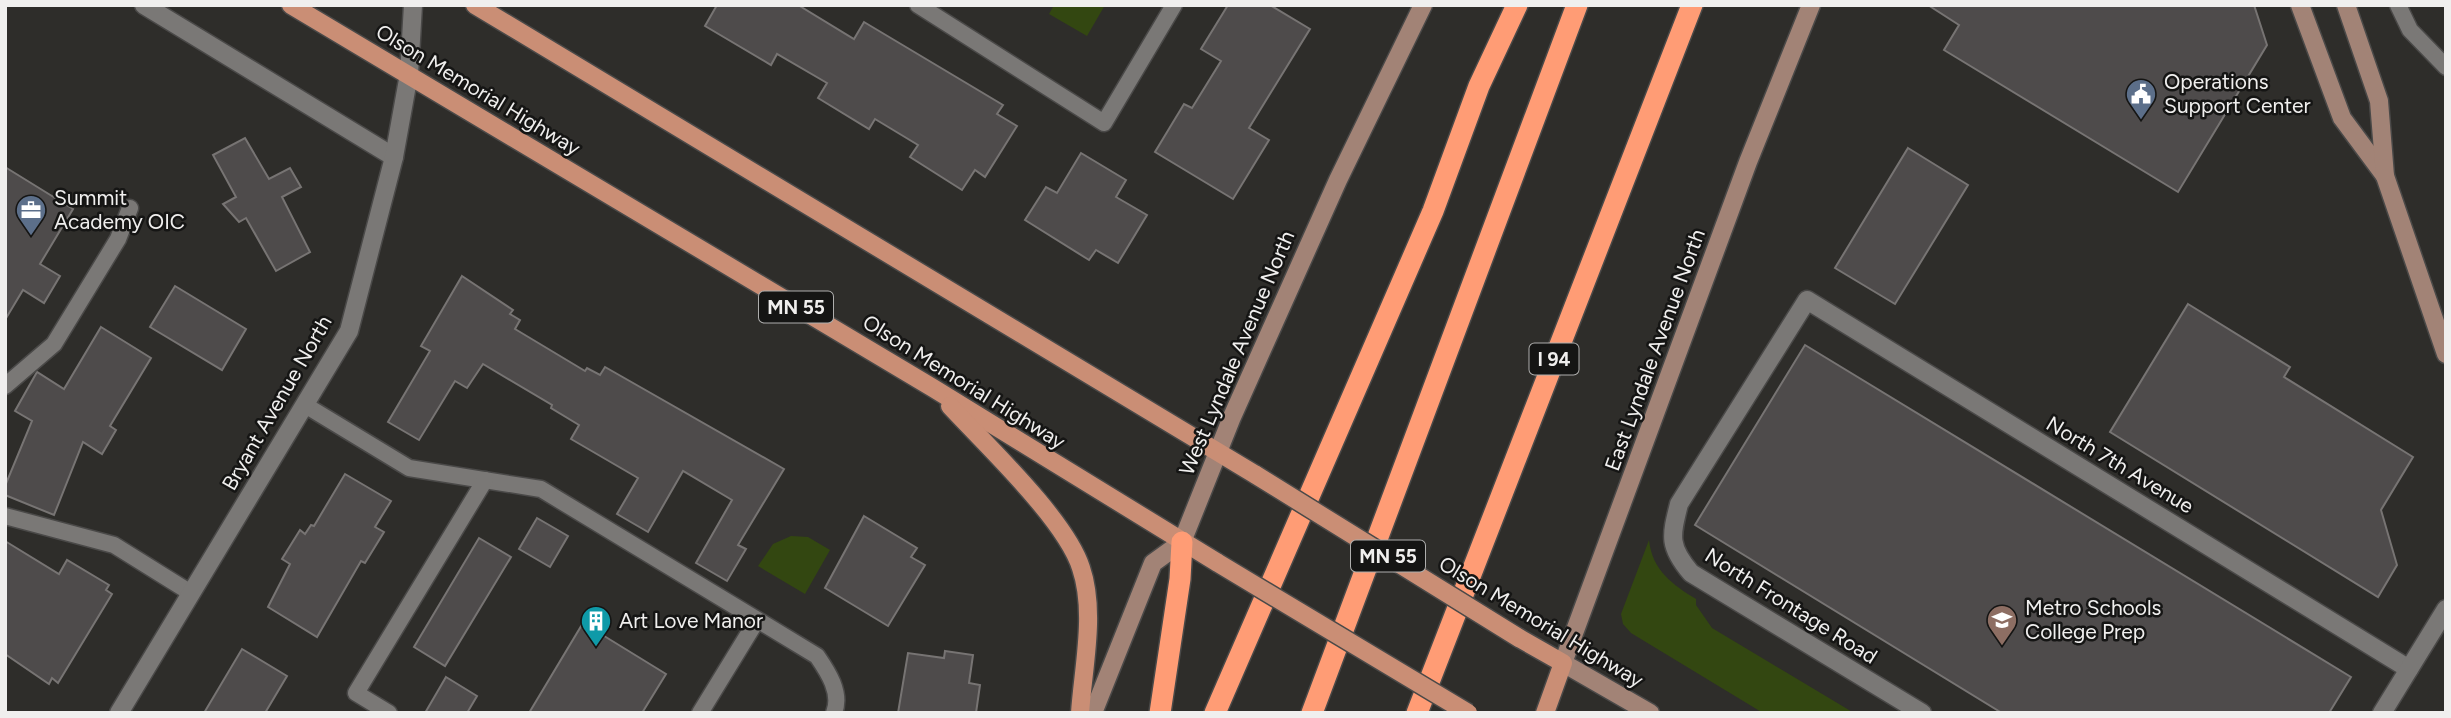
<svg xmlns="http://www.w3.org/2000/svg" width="2451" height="718" font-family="Figtree,sans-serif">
	<rect width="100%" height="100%" fill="#2e2d2a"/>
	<g fill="#334711">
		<path d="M1054,5H1105L1087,36L1049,14Z"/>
		<path d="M791,536L808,537L830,550L805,594L758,566L773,544Z"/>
		<path d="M1649,540C1652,570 1673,585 1696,599V605L1712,628L1854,713H1763L1631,633L1623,624L1621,614Z"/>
	</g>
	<g fill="#4e4b4b" stroke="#777473" stroke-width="2">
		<path d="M717,5H798L854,39L864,22L1003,105L997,114L1017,126L985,177L975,170L962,190L910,157L918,145L875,119L869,129L818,98L827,83L777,54L771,65L705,26Z"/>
		<path d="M1228,5H1270L1310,29L1249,128L1269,140L1233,199L1155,152L1184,104L1192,108L1221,61L1201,49Z"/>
		<path d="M1928,5H2254L2267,45L2178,192L1944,50L1959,25Z"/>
		<path d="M245,138L269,179L290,168L301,187L282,197L310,252L276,271L246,218L239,222L223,204L236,197L213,155Z"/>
		<path d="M1908,148L1968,185L1895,304L1835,268Z"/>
		<path d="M1081,153L1126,180L1116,197L1147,215L1118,263L1096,250L1089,260L1025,220L1046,187L1057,193Z"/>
		<path d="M5,167L73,209L40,264L60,276L44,303L23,290L5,320Z"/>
		<path d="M462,276L513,310L510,314L520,320L515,329L585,371L587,368L600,375L605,367L784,469L738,545L746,549L727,581L696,563L732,500L683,471L648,532L617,514L638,478L571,439L579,425L551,408L552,405L483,364L467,388L455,381L419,440L388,422L430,351L421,346Z"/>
		<path d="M175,286L246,329L222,370L150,327Z"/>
		<path d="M2188,304L2290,367L2284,377L2413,457L2381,510L2397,565L2378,597L2110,432Z"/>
		<path d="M101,327L151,358L110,426L116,430L102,454L83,442L54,515L5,495V486L32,421L15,411L37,372L64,389Z"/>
		<path d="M1805,345L2351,677L2329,713H2002L1695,525Z"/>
		<path d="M345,474L391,501L375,527L384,532L365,563L361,561L317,637L268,607L290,564L282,559L300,530L305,534L311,525L314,526Z"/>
		<path d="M864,516L917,548L911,557L925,565L888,626L825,588Z"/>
		<path d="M537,518L568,536L550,567L519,549Z"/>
		<path d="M479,538L511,557L445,666L414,647Z"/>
		<path d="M5,541L59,574L67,560L109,585L106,590L112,594L58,683L52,678L49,684L5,654Z"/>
		<path d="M583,623L666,674L642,713H529Z"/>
		<path d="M242,649L287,676L265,713H204Z"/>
		<path d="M945,651L973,655L969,683L980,685L976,713H898L908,653L944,658Z"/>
		<path d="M446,677L477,696L467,713H425Z"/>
	</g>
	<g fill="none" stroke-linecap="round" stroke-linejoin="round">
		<g stroke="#4a4948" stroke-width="19">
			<g id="service">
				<path d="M918,5L1104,123L1174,5"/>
				<path d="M2398,5L2410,30L2446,67"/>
				<path d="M5,386L54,344L118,239L130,208"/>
				<path d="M305,405L409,468L541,489L817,656C828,672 842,693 834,713"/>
				<path d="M5,516L114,545L191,593"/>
				<path d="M389,713L356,693L485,480"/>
				<path d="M700,713L757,620"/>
			</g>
		</g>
		<g stroke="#4a4948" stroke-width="21">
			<g id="minor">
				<path d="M144,5L394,157"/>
				<path d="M119,713L349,331L394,157L409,74L413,5"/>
				<path d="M1922,713L1691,573C1668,546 1671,536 1679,504L1807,300L2409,669"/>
			</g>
		</g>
		<g stroke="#4a4948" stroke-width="21">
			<path id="tertiary" d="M2382,713L2446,609"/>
		</g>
		<g stroke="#4a4948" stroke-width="21">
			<g id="secondary">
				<path d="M2300,5L2342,118L2385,176"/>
				<path d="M2346,5L2379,101L2385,176L2446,354"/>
				<path d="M1093,713L1153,563L1182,542L1232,417L1338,180L1423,5"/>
				<path d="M1650,713L1563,663L1748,162L1811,5"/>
			</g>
		</g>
		<g stroke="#4a4948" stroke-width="21">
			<g id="primary">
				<path d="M291,5L933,388L1218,563"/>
				<path d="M475,5L1256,475"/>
				<path d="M950,406C986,445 1066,520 1081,568C1096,612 1083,668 1080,713"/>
				<path d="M1519,638L1563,663L1545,713"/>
			</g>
		</g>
		<g stroke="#4a4948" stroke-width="24">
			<g id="motorway">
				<path d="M1160,713L1180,579L1182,542"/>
				<path d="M1215,713L1433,211L1479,86L1517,5"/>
				<path d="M1312,713L1577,5"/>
				<path d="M1417,713L1692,5"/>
			</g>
		</g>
		<use href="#service" stroke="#7a7876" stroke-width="16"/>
		<use href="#minor" stroke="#7a7876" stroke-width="18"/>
		<use href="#tertiary" stroke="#7a7876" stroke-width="18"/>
		<use href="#secondary" stroke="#a28376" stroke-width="18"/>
		<use href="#primary" stroke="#ca8e75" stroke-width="18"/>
		<use href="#motorway" stroke="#ff9c75" stroke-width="21"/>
		<g stroke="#4a4948" stroke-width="21" stroke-linecap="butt">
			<g id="primary-bridge">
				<path d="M1256,475L1519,638"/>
				<path d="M1218,563L1468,713"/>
			</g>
		</g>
		<use href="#primary-bridge" stroke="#ca8e75" stroke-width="18"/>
	</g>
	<defs>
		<g id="civic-pin" transform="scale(1.575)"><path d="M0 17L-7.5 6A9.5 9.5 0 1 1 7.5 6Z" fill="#5c6f8a" stroke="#151514"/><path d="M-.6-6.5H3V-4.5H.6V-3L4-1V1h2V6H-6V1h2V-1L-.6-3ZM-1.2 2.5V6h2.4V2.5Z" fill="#fff"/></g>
		<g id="office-pin" transform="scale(1.575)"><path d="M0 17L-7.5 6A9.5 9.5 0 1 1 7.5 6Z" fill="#5c6f8a" stroke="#151514"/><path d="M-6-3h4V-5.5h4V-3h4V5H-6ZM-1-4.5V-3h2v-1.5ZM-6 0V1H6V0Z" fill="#fff"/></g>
		<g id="school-pin" transform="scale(1.575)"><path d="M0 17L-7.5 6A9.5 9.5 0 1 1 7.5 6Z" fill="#8d6e63" stroke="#151514"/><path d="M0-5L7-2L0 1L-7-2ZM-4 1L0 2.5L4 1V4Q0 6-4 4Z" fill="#fff"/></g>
		<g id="building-pin" transform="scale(1.575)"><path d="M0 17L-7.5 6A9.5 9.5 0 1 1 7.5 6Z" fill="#0f9aa8" stroke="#151514"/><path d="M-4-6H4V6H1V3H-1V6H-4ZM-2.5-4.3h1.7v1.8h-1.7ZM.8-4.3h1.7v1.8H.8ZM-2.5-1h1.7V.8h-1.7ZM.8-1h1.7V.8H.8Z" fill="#fff"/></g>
	</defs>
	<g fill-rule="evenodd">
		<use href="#civic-pin" x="2141" y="94"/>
		<use href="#office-pin" x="31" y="210"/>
		<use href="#school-pin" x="2002" y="620"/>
		<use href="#building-pin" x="596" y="621"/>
	</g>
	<g text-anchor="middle" stroke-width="5" stroke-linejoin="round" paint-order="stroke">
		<g fill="#151514" stroke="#aeaead" stroke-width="2">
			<rect x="759" y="291.5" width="74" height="31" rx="5"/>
			<rect x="1529.5" y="343.5" width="49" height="31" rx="5"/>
			<rect x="1351" y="540.5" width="74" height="31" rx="5"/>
		</g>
		<g font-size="19" font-weight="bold" fill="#f0efee">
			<text x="796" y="314">MN 55</text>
			<text x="1554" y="366">I 94</text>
			<text x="1388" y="563">MN 55</text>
		</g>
		<g font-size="21" fill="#f0efee" stroke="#151514" text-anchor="start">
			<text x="2164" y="89">Operations<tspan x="2164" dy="24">Support Center</tspan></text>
			<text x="54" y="205">Summit<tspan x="54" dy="24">Academy OIC</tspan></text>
			<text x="2025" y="615">Metro Schools<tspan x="2025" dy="24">College Prep</tspan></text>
			<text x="619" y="628">Art Love Manor</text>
		</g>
		<g font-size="21" fill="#f0efee" stroke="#151514">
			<text transform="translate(478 90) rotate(31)" y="7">Olson Memorial Highway</text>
			<text transform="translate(1655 350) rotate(-70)" y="7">East Lyndale Avenue North</text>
			<text transform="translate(1237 353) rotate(-67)" y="7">West Lyndale Avenue North</text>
			<text transform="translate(964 382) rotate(32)" y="7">Olson Memorial Highway</text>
			<text transform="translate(277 403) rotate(-60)" y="7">Bryant Avenue North</text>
			<text transform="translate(2120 465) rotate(31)" y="7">North 7th Avenue</text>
			<text transform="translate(1791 606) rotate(32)" y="7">North Frontage Road</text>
			<text transform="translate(1541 622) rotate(31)" y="7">Olson Memorial Highway</text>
		</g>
	</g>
	<rect width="2451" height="718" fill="none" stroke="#f0efee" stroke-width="14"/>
</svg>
